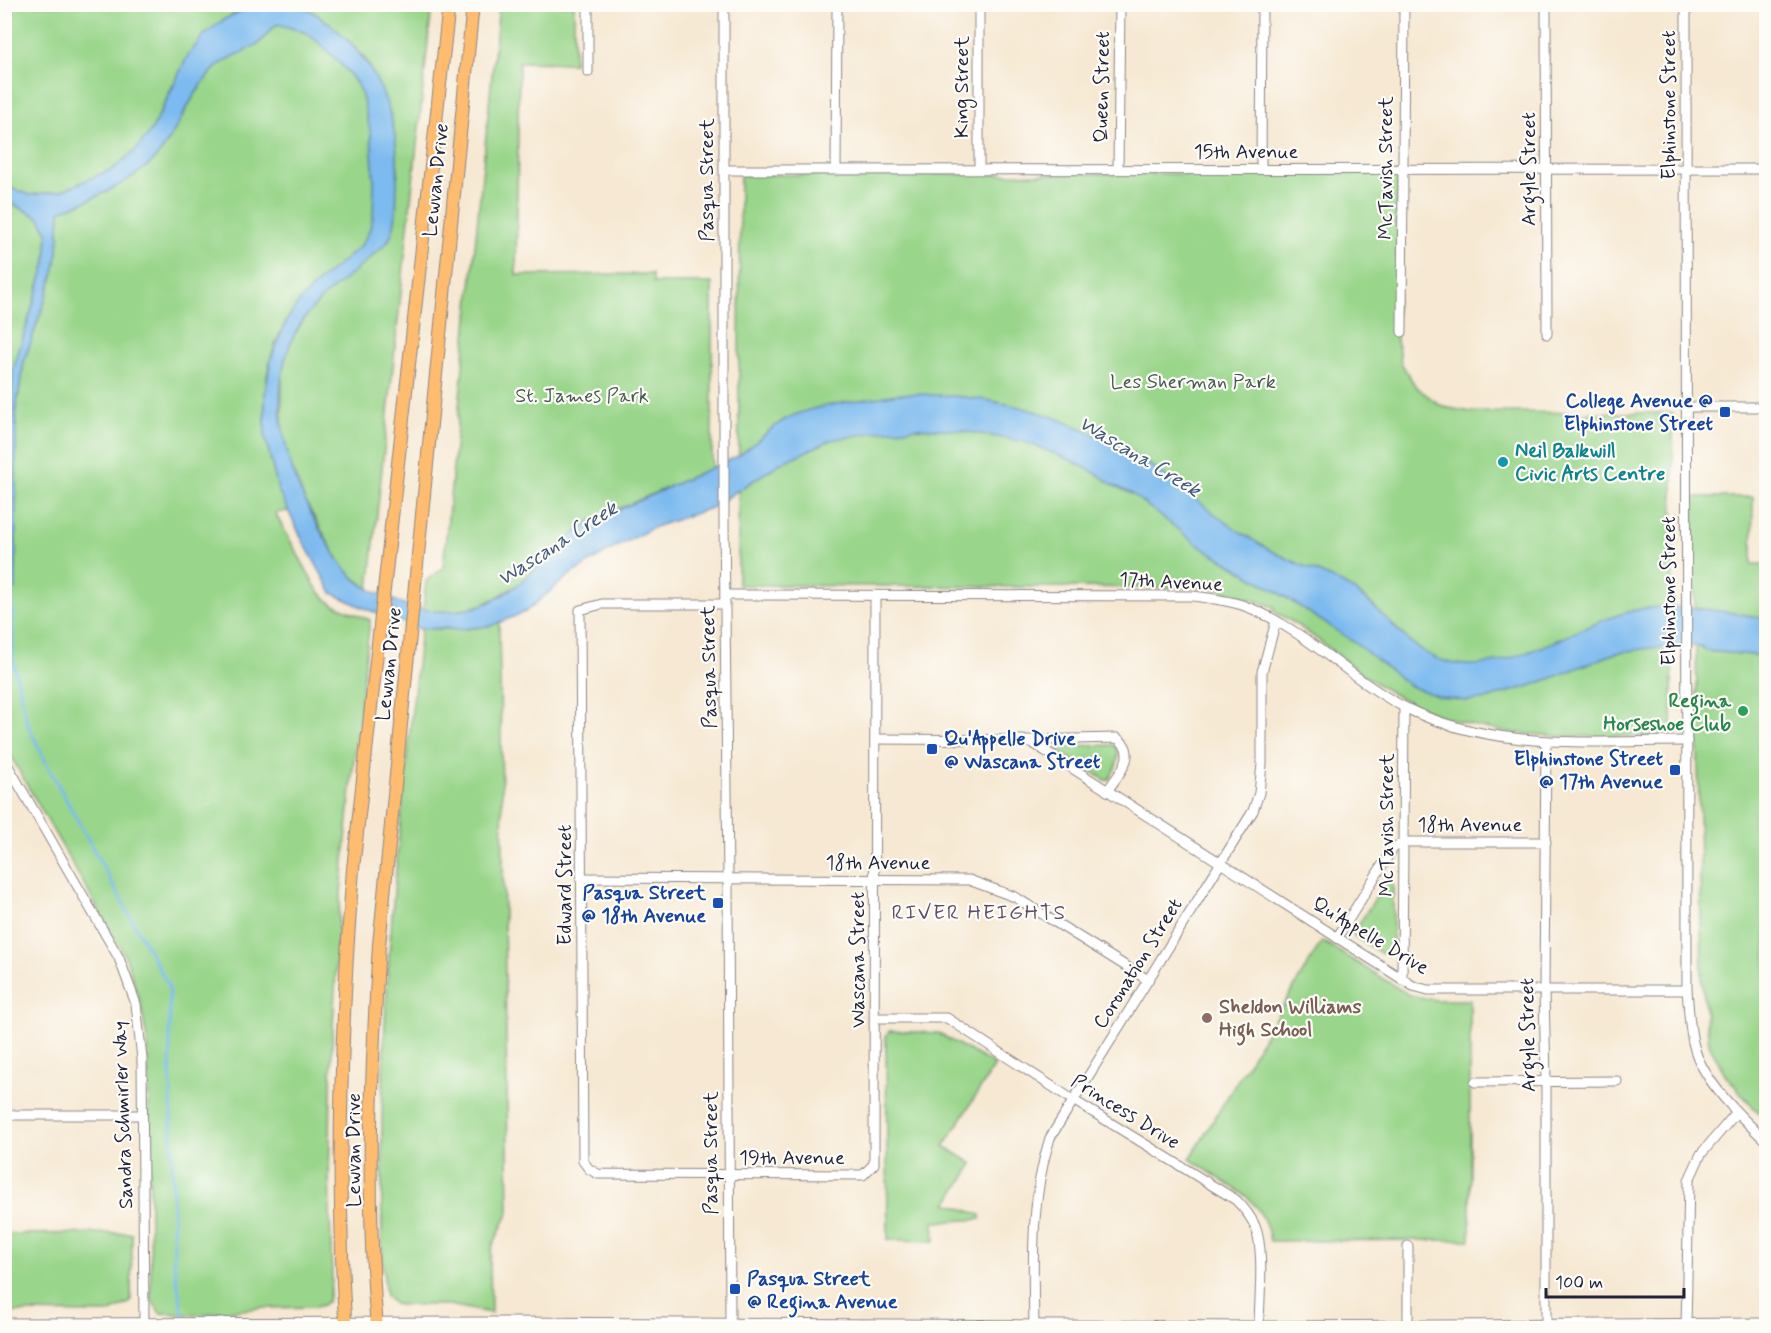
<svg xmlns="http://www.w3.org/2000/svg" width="1771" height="1333" font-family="Mynerve,sans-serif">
	<rect width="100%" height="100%" fill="#fdfcf7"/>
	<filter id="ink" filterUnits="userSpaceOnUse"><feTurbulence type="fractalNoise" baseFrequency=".0167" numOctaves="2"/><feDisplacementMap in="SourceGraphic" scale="12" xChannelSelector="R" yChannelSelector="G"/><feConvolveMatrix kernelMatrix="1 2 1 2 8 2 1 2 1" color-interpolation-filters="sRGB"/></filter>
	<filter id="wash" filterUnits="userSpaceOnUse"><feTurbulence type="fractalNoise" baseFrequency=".008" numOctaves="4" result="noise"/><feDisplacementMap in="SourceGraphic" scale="24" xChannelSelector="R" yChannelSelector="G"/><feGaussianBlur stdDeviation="1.35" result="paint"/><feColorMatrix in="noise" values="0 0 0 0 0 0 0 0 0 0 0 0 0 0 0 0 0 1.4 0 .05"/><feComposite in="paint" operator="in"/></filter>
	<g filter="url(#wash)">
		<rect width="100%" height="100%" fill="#f6e8d2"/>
		<g fill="#99d58a" stroke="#5e7c62" stroke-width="1.5">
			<path d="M4,5H253L223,20L173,85L153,128L136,150L113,169L62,191L30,195L5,186Z"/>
			<path d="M297,5H432L369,589L344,570L304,499L287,456L282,431V375L286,354L294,335L309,312L332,288L365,263L389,240L398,171L394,137L389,110L367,61L351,43L330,24L318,15Z"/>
			<path d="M499,5H574V63L519,62L516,275L652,274L653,283H712V468L589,522L540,562L518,585L483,605L446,613L423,610L426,581L443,568Z"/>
			<path d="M278,24C287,26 296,28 304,32C314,36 325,47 332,55C340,64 349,72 356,83C371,106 372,144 373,171C375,191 377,216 368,234C356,258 320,278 301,301C251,358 258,448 289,511L275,513L318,591L332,604L370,620L352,777L339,913L332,1045L329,1177L332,1282L328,1301L323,1305L315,1307L260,1308L194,1315L160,1313L151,1299L148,1046L141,1005L126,958L5,746L4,200L40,218L48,235L46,263L13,370L7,511L10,588L15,589L16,409L24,362L54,273L58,251L60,211C90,201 121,187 146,167C171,147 180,115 198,90C203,82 211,72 218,66C230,56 246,52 259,43C266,37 269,29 278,24Z"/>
			<path d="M1398,173L1396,334L1401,363L1416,387L1443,407L1471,412L1673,413L1672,736C1618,735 1562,739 1509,732C1466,727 1421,711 1385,689C1346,665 1314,632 1273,611L1275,607L1220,590L1201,588L738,585L740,175Z"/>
			<path d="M1693,497H1753L1752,564H1766V618L1695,608Z"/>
			<path d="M499,622L509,1212L492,1247L490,1260L491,1313L449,1305H400L394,1304L386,1296C380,1250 382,1202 382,1155C381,979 402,804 421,629C447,628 473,632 499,622Z"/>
			<path d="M1696,646H1701L1706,651L1766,656V1119L1750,1104L1725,1074L1709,1044L1702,979Z"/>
			<path d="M1115,745C1122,758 1115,769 1109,780H1105L1059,751V746Z"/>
			<path d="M1387,880L1393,885V944L1388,951L1382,954L1355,937L1353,933Z"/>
			<path d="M1322,941L1409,995L1436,1000H1470V1240L1270,1241C1267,1222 1260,1209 1246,1196L1190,1159Z"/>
			<path d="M889,1031L938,1033L995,1065L944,1146L973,1164L947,1203L981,1215V1219L934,1222L935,1241L888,1240L886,1036Z"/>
			<path d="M132,1233L131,1302L109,1313L5,1312V1234Z"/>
		</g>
		<path fill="#7bbaef" stroke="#4e6e95" stroke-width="1.5" d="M253,5C266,5 285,1 298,5C313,10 325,20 337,30C382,70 401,125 397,184C396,202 398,225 388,241C384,247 377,251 371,257C346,281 316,297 298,328C261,393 288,477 323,535C338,560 350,581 377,593C411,609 438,617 476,607C520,595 549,550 586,525C598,517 614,512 627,506C659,492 690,477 722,463C727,461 737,457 742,453C758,442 770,427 788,418C811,406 840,404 866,399C877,398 888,395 900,394C911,393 923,394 934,395C1013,397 1084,423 1150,465C1182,486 1210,513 1242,533C1255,541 1268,550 1282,556C1306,568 1332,576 1355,591C1386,612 1407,650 1444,661C1505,681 1580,620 1641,609C1681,602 1727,613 1766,618V656L1706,651L1701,646L1650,648L1616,653L1536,684L1482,700L1465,701L1440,697L1410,686L1351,640L1279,593L1198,545L1132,494L1113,485L1097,474L1072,461L1026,442L958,430L917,428L882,431L831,440L779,464L711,508L652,528L607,552L571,574L525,612L490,626L454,630L446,628L421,629L366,609L332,593L303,541L278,490L265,436V394L271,359L287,320L299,302L319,281L361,246L369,231L373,217L374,182L371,135L362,96L357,84L348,72L327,50L307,33L278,24C269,29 266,37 259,43C246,52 230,56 218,66C211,72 203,82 198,90C180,115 171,147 146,167C121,187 90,200 60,211L58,251L54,273L24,362L16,409V589L10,588L7,511L13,370L46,263L48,235L40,218L5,200V186L30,195L61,191L113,169L136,150L153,128L187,57L203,36L223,20Z"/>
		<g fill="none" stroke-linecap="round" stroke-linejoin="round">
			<g stroke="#7bbaef" stroke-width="3">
				<path d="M4,399L13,397"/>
				<path d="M12,584L13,660L27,723L46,763L169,987L174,1263L183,1315"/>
			</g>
		</g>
	</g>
	<g filter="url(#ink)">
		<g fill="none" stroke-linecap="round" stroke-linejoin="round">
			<g stroke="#8c8586" stroke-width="11">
				<g id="minor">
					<path d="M588,4V72"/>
					<path d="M724,4V521L728,879L730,1328"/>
					<path d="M1546,4L1547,334"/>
					<path d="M1686,4L1687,990C1689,1010 1689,1031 1695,1050C1705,1083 1742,1118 1766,1141"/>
					<path d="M979,169V4"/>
					<path d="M1118,169L1120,4"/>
					<path d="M1261,169L1262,4"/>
					<path d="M725,170L1766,169"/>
					<path d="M836,170L837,4"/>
					<path d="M1402,332L1404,4"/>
					<path d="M1686,407H1766"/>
					<path d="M725,595L1193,596C1209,598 1226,600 1242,605C1302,626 1348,678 1404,707C1491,751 1592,741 1687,741"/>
					<path d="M725,604H602L580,610L583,1161L589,1169L598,1174L863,1175L874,1164L875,596"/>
					<path d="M875,739L1023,740L1036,745L1413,986L1428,990H1687"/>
					<path d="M1029,740L1117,738C1140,753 1118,775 1107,791"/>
					<path d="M4,759L119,958L136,1004L142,1059L144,1322"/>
					<path d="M582,878L969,880L1015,897L1148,980"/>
					<path d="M1337,938L1393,848L1404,842H1546"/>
					<path d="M1402,980L1404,707"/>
					<path d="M875,1018H947L1073,1100L1236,1200C1244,1208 1250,1215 1255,1226C1265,1250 1259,1301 1259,1328"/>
					<path d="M1475,1082L1617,1081"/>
					<path d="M4,1115H142"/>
					<path d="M4,1323L495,1322L1259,1326L1766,1323"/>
					<path d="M1034,1328C1033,1264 1030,1200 1050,1138L1253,811L1259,793L1262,764V672L1276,621"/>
					<path d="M1408,1328V1246"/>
					<path d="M1546,1328V1082L1544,990L1546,741"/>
					<path d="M1686,1328L1689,1180L1701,1154L1736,1113"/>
				</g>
			</g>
			<g stroke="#8c8586" stroke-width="14">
				<g id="major">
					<path d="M346,1328C342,1289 342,1250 341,1210C339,1096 344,983 353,869L449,4"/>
					<path d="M377,1328C366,1202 371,1072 379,945L473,4"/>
				</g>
			</g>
			<use href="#minor" stroke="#fff" stroke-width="9"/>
			<use href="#major" stroke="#febc70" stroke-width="12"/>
		</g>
	</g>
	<g fill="#1a4fb4" stroke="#fdfcf7" stroke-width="2">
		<rect x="1719" y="406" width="12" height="12" rx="3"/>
		<rect x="926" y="743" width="12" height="12" rx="3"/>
		<rect x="1669" y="764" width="12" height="12" rx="3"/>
		<rect x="712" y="897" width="12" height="12" rx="3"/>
		<rect x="729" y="1283" width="12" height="12" rx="3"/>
	</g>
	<circle fill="#0f9aa8" stroke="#fdfcf7" stroke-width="2" cx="1503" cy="462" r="6"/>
	<circle fill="#2e9e5b" stroke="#fdfcf7" stroke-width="2" cx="1743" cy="711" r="6"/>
	<circle fill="#8d6e63" stroke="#fdfcf7" stroke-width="2" cx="1207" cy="1018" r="6"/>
	<g text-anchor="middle" stroke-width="4.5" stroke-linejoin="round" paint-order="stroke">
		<g font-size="20" fill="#22223b" stroke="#fdfcf7">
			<text transform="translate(961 87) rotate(-90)" y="7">King Street</text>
			<text transform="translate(1101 87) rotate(-89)" y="7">Queen Street</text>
			<text transform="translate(1668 105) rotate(-90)" y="7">Elphinstone Street</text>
			<text x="1246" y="158">15th Avenue</text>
			<text transform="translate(1385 168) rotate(-90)" y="7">McTavish Street</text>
			<text transform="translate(1528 169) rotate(-90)" y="7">Argyle Street</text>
			<text transform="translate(435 180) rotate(-84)" y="7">Lewvan Drive</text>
			<text transform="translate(706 180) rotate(-90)" y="7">Pasqua Street</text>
			<text transform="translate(1171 581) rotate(3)" y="7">17th Avenue</text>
			<text transform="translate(1668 591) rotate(-90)" y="7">Elphinstone Street</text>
			<text transform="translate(388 664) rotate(-84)" y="7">Lewvan Drive</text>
			<text transform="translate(708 667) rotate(-91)" y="7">Pasqua Street</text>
			<text x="1470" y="831">18th Avenue</text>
			<text transform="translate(1386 825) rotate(-90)" y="7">McTavish Street</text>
			<text x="878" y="869">18th Avenue</text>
			<text transform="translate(564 885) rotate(-90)" y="7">Edward Street</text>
			<text transform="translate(1371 935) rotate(31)" y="7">Qu'Appelle Drive</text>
			<text transform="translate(857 960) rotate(-90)" y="7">Wascana Street</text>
			<text transform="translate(1137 963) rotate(-58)" y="7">Coronation Street</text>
			<text transform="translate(1527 1035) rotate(-91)" y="7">Argyle Street</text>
			<text transform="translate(1126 1111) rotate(32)" y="7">Princess Drive</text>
			<text transform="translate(122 1115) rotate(-92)" y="7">Sandra Schmirler Way</text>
			<text transform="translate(353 1150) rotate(-90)" y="7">Lewvan Drive</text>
			<text transform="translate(710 1153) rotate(-90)" y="7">Pasqua Street</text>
			<text x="792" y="1164">19th Avenue</text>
		</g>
		<g font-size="20" fill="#465853" stroke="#fdfcf7">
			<text x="1193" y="388">Les Sherman Park</text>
			<text x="582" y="402">St. James Park</text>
		</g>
		<g font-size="20" font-weight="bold" fill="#164399" stroke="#fdfcf7" text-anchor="end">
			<text x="1713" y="407">College Avenue @<tspan x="1713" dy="23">Elphinstone Street</tspan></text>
			<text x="944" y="745" text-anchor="start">Qu'Appelle Drive<tspan x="944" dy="23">@ Wascana Street</tspan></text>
			<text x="1663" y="765">Elphinstone Street<tspan x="1663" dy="23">@ 17th Avenue</tspan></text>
			<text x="706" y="899">Pasqua Street<tspan x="706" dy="23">@ 18th Avenue</tspan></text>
			<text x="747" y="1285" text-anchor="start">Pasqua Street<tspan x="747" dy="23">@ Regina Avenue</tspan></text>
		</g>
		<g font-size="20" font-weight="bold" fill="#0d838f" stroke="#fdfcf7" text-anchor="start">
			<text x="1515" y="457">Neil Balkwill<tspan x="1515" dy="23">Civic Arts Centre</tspan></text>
		</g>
		<g font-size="20" font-weight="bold" fill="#27864d" stroke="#fdfcf7" text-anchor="end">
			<text x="1731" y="707">Regina<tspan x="1731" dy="23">Horseshoe Club</tspan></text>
		</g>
		<g font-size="20" font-weight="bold" fill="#785e54" stroke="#fdfcf7" text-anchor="start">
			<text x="1219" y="1013">Sheldon Williams<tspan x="1219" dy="23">High School</tspan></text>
		</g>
		<g font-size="21" font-style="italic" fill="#41577a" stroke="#fdfcf7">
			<text transform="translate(1140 456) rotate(31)" y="7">Wascana Creek</text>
			<text transform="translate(557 543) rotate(-33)" y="7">Wascana Creek</text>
		</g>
		<g font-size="21" letter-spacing="1.5" fill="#5e4c65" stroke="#fdfcf7">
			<text x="979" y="919">RIVER HEIGHTS</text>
		</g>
	</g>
	<rect width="1771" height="1333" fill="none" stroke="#fdfcf7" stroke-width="24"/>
	<path d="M1546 1288v9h138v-9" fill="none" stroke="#22223b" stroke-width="3"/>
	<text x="1555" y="1288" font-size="18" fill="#22223b" stroke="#fdfcf7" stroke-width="4.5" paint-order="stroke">100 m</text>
</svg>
